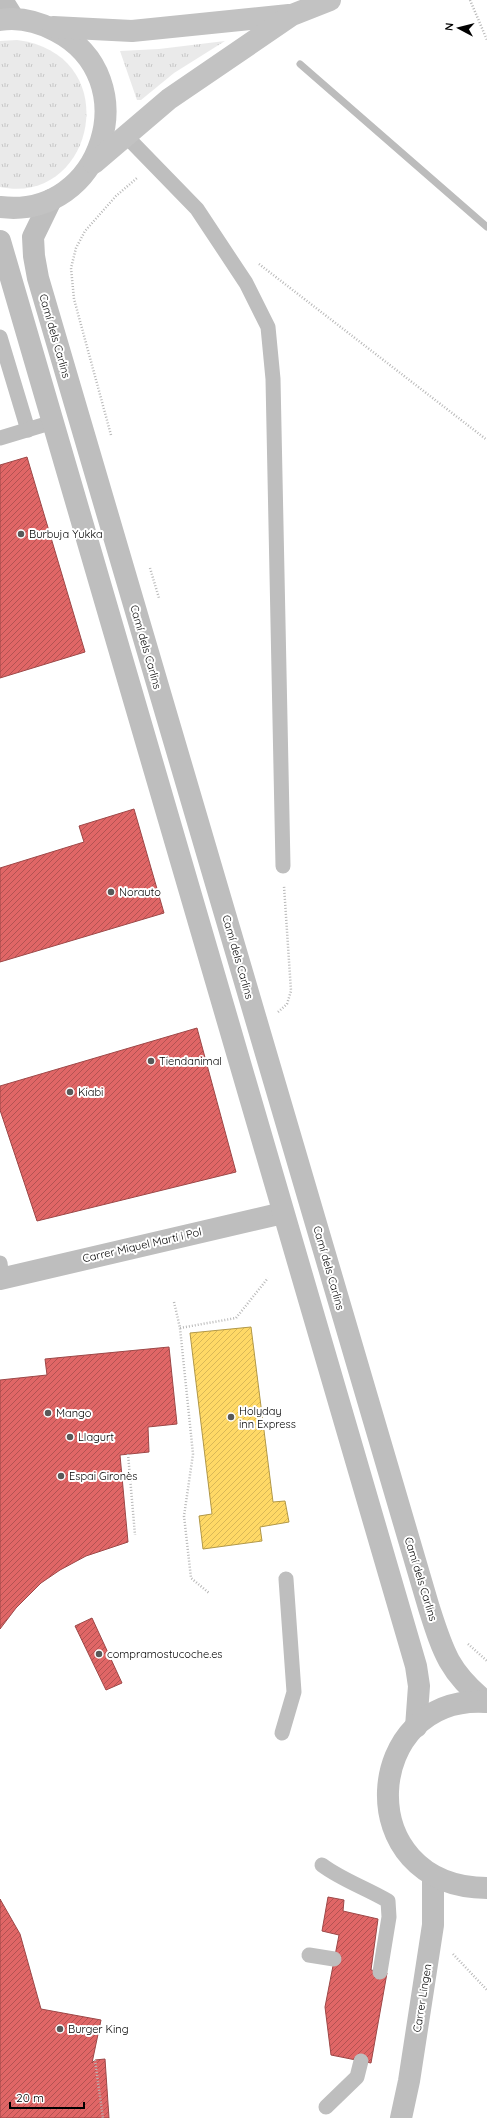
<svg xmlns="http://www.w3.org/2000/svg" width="487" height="2118" font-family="Quicksand,sans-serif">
	<defs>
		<pattern id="grass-tufts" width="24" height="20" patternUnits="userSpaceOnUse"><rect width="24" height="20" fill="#eaeaea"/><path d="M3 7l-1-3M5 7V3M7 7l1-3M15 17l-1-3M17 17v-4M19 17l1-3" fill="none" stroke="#c7c7c7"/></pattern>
		<pattern id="homes-hatch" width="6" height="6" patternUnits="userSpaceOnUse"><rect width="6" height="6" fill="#ffd966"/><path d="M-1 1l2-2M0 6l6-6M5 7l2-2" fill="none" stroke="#d9b857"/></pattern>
		<pattern id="shops-hatch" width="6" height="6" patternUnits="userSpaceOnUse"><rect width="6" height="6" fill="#e06666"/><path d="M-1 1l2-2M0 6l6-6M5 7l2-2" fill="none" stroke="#b35252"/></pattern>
	</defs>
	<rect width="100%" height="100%" fill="#fff"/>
	<g fill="url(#grass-tufts)">
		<path d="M17,40C127,54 95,207 0,187V41Z"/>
		<path d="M225,41L174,73L141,100H137L120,51L159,49Z"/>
	</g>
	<path fill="url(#homes-hatch)" stroke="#b29847" d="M251,1327L273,1502L285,1501L289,1522L260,1527L262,1541L203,1549L199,1516L212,1514L190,1333Z"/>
	<g fill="url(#shops-hatch)" stroke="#9d4747">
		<path d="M27,457L85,652L0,678V465Z"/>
		<path d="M134,809L164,913L0,962V868L84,842L79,826Z"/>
		<path d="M197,1028L236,1172L37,1221L0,1110V1086Z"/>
		<path d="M169,1347L177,1424L148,1427L149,1452L120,1455L128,1542L86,1556L60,1570L41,1583L16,1608L0,1629V1380L47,1375L45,1359Z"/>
		<path d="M92,1618L122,1683L106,1690L75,1626Z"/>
		<path d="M328,1897L344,1900L343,1911L378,1919L371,1970L387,1973L371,2063L331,2055L325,2007L339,1935L322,1931Z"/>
		<path d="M0,1899L20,1934L41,2009L101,2020L92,2063L95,2060L105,2059L109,2118H0Z"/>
	</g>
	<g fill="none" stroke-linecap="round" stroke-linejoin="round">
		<path stroke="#bcbcbc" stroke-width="7" d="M300,64L487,227"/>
		<g stroke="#b8b8b8" stroke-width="2.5" stroke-dasharray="1 2" stroke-linecap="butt">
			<path d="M470,0L487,40"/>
			<path d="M259,264L487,440"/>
			<path d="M111,435L74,299L71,268L76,248L85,231L116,196L137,178"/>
			<path d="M150,568L159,598"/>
			<path d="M278,1012L287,1004L291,991L284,886"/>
			<path d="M174,1302L180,1328L193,1454L184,1516L191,1578L209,1593"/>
			<path d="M180,1328L236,1318L268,1278"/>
			<path d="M128,1454L135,1535"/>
			<path d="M468,1644L487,1661"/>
			<path d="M453,1954L487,1990"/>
			<path d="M95,2060L103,2118"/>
		</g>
		<g stroke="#bebebe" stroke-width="15">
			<path d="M126,136L197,209L246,283L268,327L273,379L283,866"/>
			<path d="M0,337L28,430"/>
			<path d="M0,438L53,422"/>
			<path d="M0,1263L2,1279"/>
			<path d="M282,1733L294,1692L286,1579"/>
			<path d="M322,1865C342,1880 366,1888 388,1901L389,1917L380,1972"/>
			<path d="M309,1955L334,1959"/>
			<path d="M326,2107L357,2077L361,2061"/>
		</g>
		<g stroke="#bebebe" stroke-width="22">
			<path d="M0,1279L283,1213"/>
			<path d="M401,2118L409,2081L433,1925V1876"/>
		</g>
		<g stroke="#bebebe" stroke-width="22">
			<path d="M2,0L14,19"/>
			<path d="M51,200L33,237L34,256L38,278L429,1608C443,1652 449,1672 486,1702"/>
			<path d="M0,241L416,1666L419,1686L416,1727"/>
			<path d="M487,1702C362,1693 348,1887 487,1888"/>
		</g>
		<g stroke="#c2c2c2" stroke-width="22">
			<path d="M0,20C19,17 39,22 56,31C147,78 103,220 0,207"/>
			<path d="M53,27L132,31L289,15"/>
			<path d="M94,163L169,99L292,15L330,0"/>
		</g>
	</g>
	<g fill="#595959" stroke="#fff" stroke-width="1.5">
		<circle cx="21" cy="534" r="4"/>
		<circle cx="111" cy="892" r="4"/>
		<circle cx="151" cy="1061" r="4"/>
		<circle cx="70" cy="1092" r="4"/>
		<circle cx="48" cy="1413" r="4"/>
		<circle cx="231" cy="1417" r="4"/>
		<circle cx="70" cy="1437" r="4"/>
		<circle cx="61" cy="1476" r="4"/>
		<circle cx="99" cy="1654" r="4"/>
		<circle cx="60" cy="2029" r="4"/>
	</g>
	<g text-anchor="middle" stroke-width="4" stroke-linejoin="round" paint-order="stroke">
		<g font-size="11" fill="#000" stroke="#fff">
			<text transform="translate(55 336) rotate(74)" y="4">Camí dels Carlins</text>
			<text transform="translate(146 647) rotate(74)" y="4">Camí dels Carlins</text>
			<text transform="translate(238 957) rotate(74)" y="4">Camí dels Carlins</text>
			<text transform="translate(142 1245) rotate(-13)" y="4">Carrer Miquel Martí i Pol</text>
			<text transform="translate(329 1268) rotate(74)" y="4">Camí dels Carlins</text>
			<text transform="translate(421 1579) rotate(73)" y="4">Camí dels Carlins</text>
			<text transform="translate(422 1998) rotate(-81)" y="4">Carrer Lingen</text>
		</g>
		<g font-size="11" fill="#000" stroke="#fff" text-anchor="start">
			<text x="29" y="538">Burbuja Yukka</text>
			<text x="119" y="896">Norauto</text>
			<text x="159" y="1065">Tiendanimal</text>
			<text x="78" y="1096">Kiabi</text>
			<text x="239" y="1415">Holyday<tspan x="239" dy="13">inn Express</tspan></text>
			<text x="56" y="1417">Mango</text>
			<text x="78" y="1441">Llagurt</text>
			<text x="69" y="1480">Espai Gironès</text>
			<text x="107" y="1658">compramostucoche.es</text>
			<text x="68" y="2033">Burger King</text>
		</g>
	</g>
	<g transform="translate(459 28) rotate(277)" stroke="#ffffff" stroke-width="3" paint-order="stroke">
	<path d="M0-3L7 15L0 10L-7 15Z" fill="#000000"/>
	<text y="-6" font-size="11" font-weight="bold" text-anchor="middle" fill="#000000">N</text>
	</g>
	<path d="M10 2102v6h74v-6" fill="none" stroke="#000000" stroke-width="2"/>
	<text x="16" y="2102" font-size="12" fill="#000000" stroke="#ffffff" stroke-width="3" paint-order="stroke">20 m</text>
</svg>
